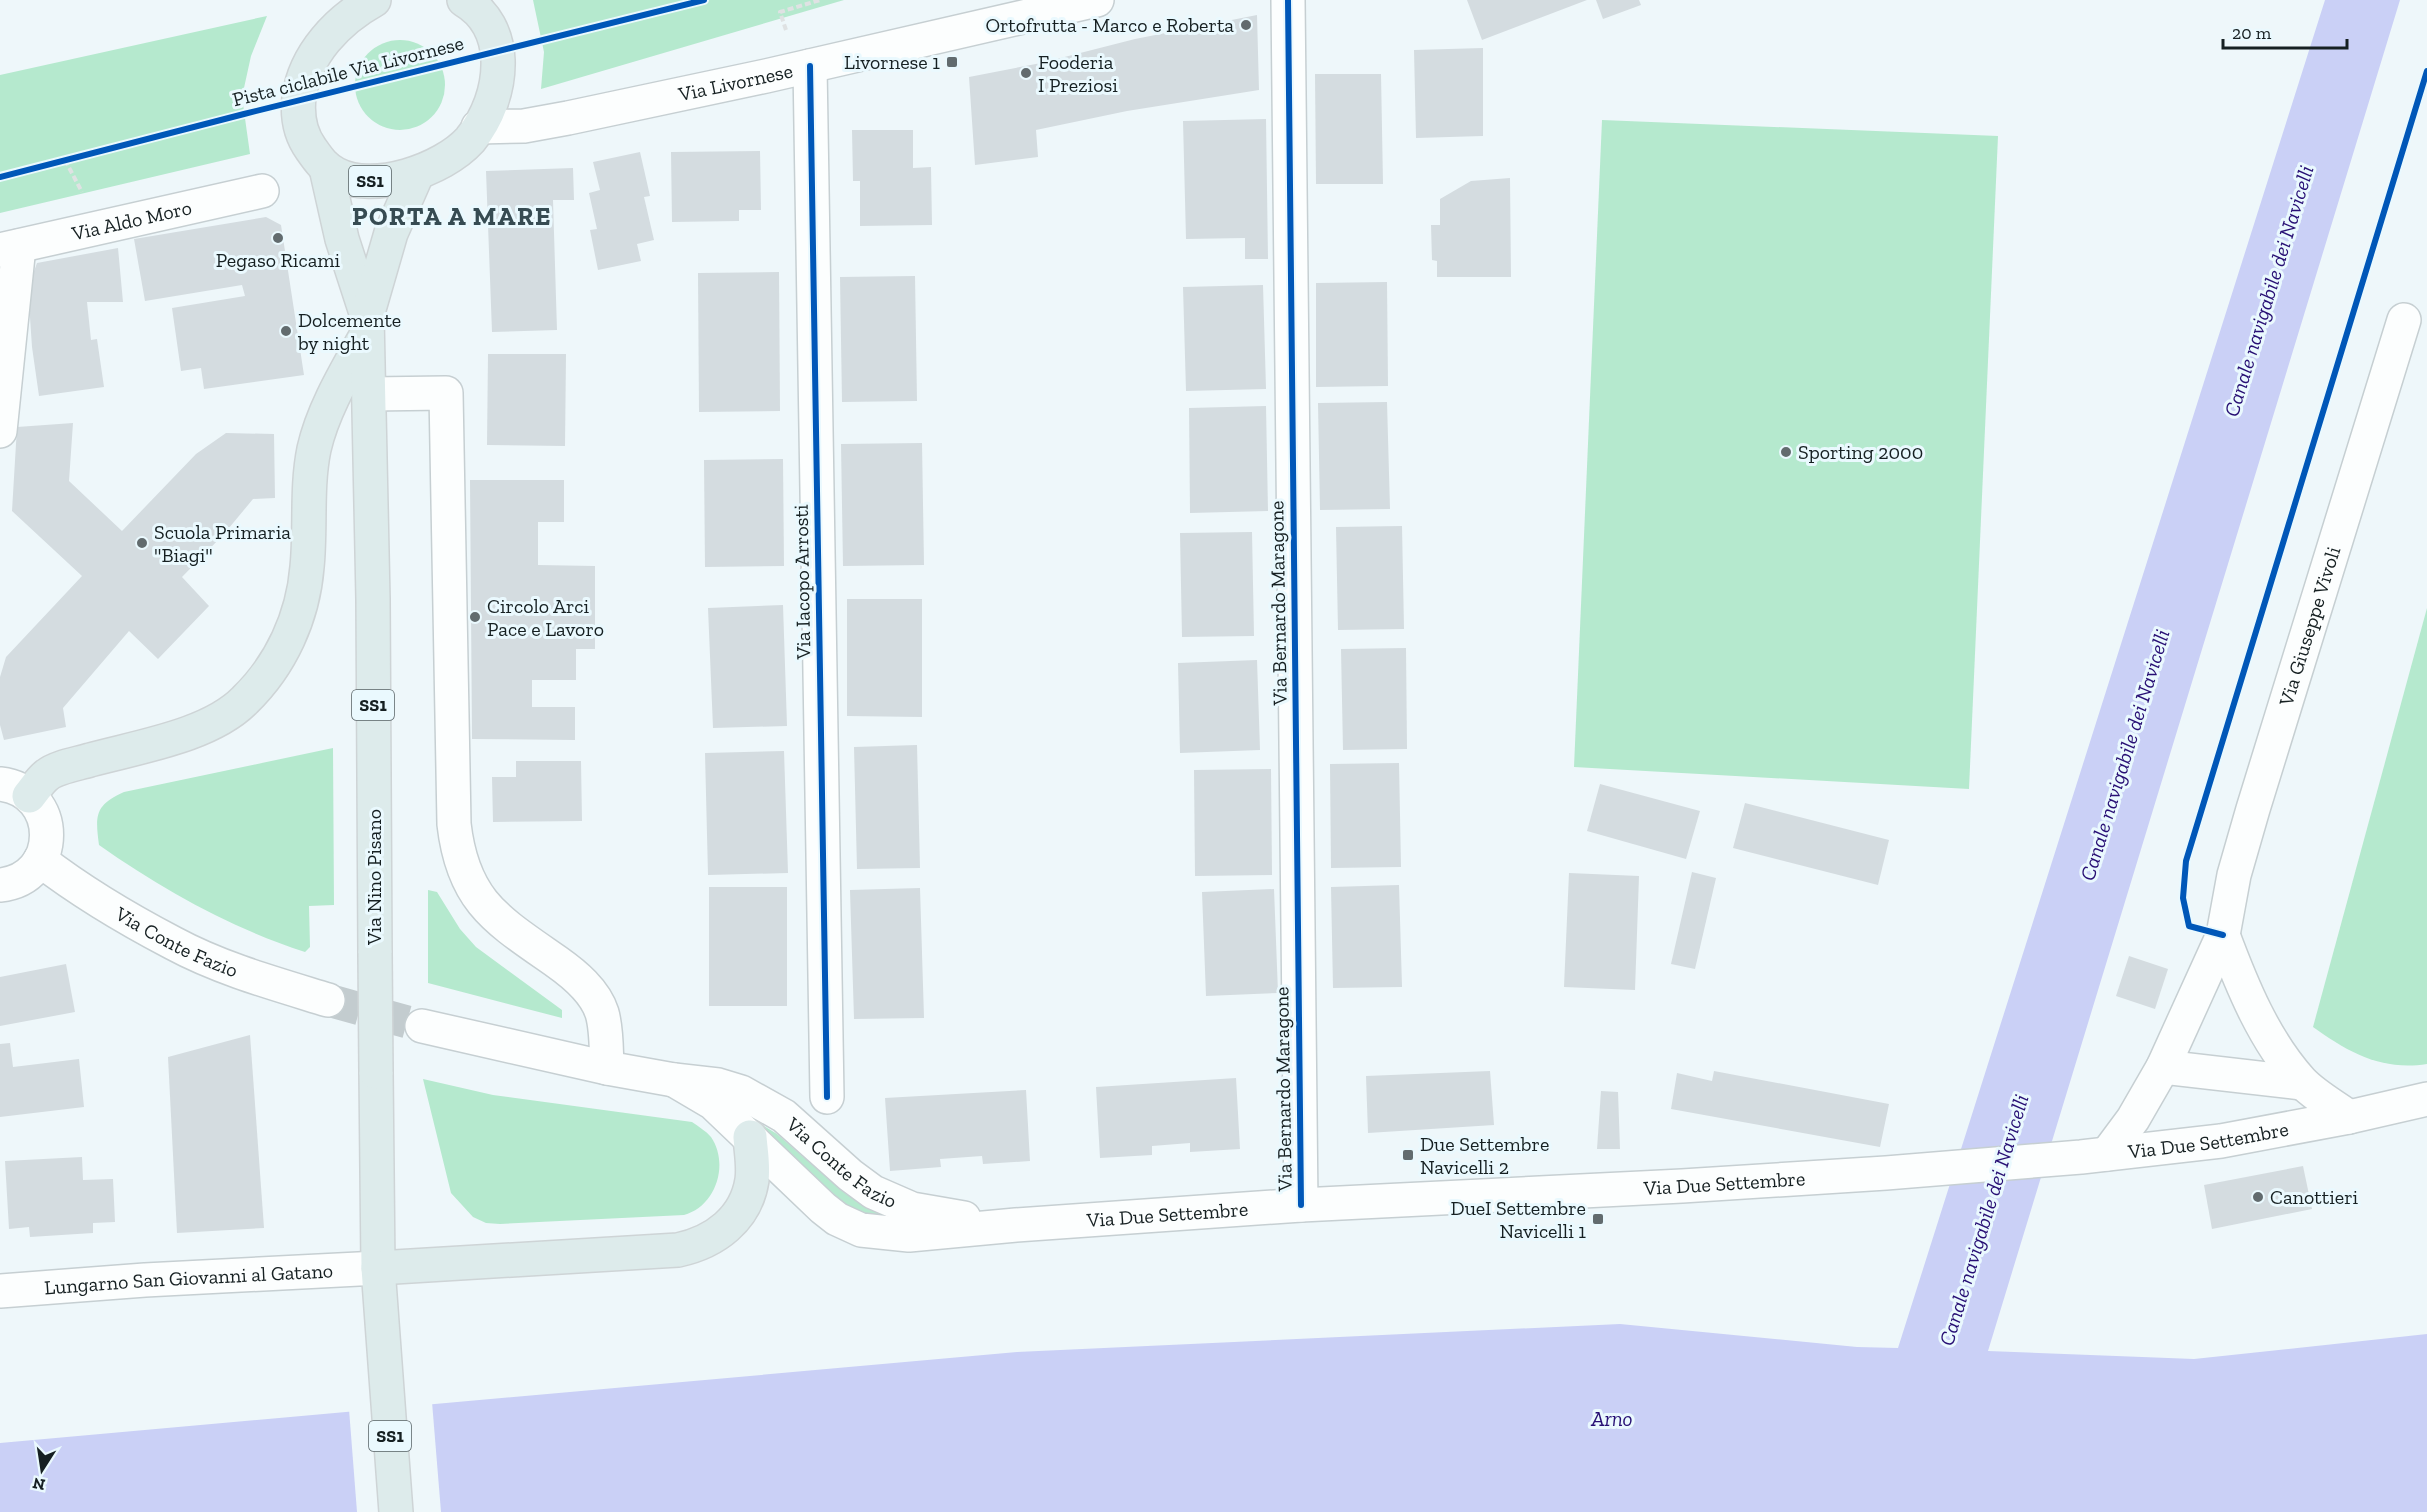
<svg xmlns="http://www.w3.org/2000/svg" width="2427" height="1512" font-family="'Zilla Slab',serif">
	<rect width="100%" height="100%" fill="#eef7fa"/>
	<g fill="#b5e9ce">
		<path d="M533,0H844L541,89L544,52Z"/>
		<path d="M267,16L251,56L242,97L250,154L0,213V75Z"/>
		<circle cx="400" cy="85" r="45"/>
		<path d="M1602,120L1998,136L1969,789L1574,767Z"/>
		<path d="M2427,608V1064C2382,1071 2349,1053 2313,1027Z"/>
		<path d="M333,748L334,905L309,906L310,947L305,952C231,928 163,890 99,845C95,815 95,805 124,792Z"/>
		<path d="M428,890L437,892L460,929L476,947L562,1010V1018L428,983Z"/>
		<path d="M423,1079L493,1095L692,1122C699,1127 706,1131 711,1137C730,1165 715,1207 684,1215L500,1224L486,1223L473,1217L451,1193Z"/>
		<path d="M732,1106L777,1134L846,1194L874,1211L920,1228L854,1216Z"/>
	</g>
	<path fill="#cad0f6" d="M2325,0H2400L1988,1351L2194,1359L2427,1334V1512H0V1443L1017,1352L1620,1324L1857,1347L1898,1348Z"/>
	<path fill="#eef7fa" d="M432,1402L441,1512H357L349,1409Z"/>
	<g fill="#d4dce0">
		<path d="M1467,0H1587L1482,40Z"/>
		<path d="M1596,0H1639L1641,5L1603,19Z"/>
		<path d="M1257,15L1259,90L1127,111L1036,130L1038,157L975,165L969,77L1041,63L1135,39Z"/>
		<path d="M1483,48V136L1416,138L1414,50Z"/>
		<path d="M1315,74H1381L1383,184H1316Z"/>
		<path d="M1266,119L1268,259H1245V238L1186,239L1183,121Z"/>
		<path d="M852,130H913V168L931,167L932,225L860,226V181H853Z"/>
		<path d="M760,151L761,210H739V221L672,222L671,152Z"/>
		<path d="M640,152L650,196L644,197L654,240L637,244L641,261L598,270L590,230L597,229L589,193L600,190L593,162Z"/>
		<path d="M573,168L574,200H553L557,330L492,332L486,171Z"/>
		<path d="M1510,178L1511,277H1437V261L1432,260L1431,225H1440V199L1471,181Z"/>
		<path d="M266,217L281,225L304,375L204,389L201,368L181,371L172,308L245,296L242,285L145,301L134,239Z"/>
		<path d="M118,248L123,302H87L91,340L97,339L104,387L39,396L32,347L28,288L37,263Z"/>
		<path d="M779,272L780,411L699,412L698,273Z"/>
		<path d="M915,276L917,401L842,402L840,277Z"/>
		<path d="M1387,282L1388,386L1316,387V283Z"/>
		<path d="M1263,285L1266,389L1186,391L1183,287Z"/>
		<path d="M488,354H566L565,446L487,445Z"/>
		<path d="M1387,402L1390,509L1320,510L1318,403Z"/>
		<path d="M1266,406L1268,511L1190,513L1189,408Z"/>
		<path d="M73,423L69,481L122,531L196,454L226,433L274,434L275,498L253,499L224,534L182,577L209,606L158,659L129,631L63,708L66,727L4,740L0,725V677L6,657L82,576L12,511L17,427Z"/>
		<path d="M922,443L924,565L843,566L841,444Z"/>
		<path d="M783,459L784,566L705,567L704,460Z"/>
		<path d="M470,480H564V522H538V565L595,566V649H576V680H532V707H575V740L472,739Z"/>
		<path d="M1402,526L1404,629L1338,630L1336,527Z"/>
		<path d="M1252,532L1254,636L1182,637L1180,533Z"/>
		<path d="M847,599H922V717L847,716Z"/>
		<path d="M783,605L787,726L713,728L708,608Z"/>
		<path d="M1406,648L1407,749L1343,750L1341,649Z"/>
		<path d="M1257,660L1260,750L1180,753L1178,663Z"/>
		<path d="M917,745L920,868L857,869L854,747Z"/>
		<path d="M784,751L788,873L708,875L705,753Z"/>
		<path d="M516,761H581L582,821L493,822L492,777H516Z"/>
		<path d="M1399,763L1401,867L1331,868L1330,764Z"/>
		<path d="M1271,769L1272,875L1195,876L1194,770Z"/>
		<path d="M1600,784L1700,811L1686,859L1587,831Z"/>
		<path d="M1745,803L1889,840L1878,885L1733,848Z"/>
		<path d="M1692,872L1716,878L1695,969L1671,964Z"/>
		<path d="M1569,873L1639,876L1635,990L1564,987Z"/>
		<path d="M1399,885L1402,987L1333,988L1331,887Z"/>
		<rect x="709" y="887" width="78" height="119"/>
		<path d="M920,888L924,1018L854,1019L850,890Z"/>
		<path d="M1274,889L1278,993L1206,996L1202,892Z"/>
		<path d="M2129,956L2168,969L2155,1009L2116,996Z"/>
		<path d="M66,964L75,1012L0,1026V977Z"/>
		<path d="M250,1035L264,1228L177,1233L168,1057Z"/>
		<path d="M10,1043L13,1067L79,1059L84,1107L0,1117V1044Z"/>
		<path d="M1490,1071L1494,1125L1368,1133L1366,1076Z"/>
		<path d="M1714,1071L1889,1104L1880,1147L1671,1109L1677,1073L1712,1081Z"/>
		<path d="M1236,1078L1240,1149L1190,1152V1143L1152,1146V1155L1100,1158L1096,1087Z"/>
		<path d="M1026,1090L1030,1161L983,1164L982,1156L940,1159L941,1167L890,1171L885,1098Z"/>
		<path d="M1601,1091L1618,1092L1620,1149H1597Z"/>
		<path d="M82,1157L83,1180L113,1179L115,1222L93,1223V1233L30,1237L29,1227L9,1229L5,1161Z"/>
		<path d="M2303,1166L2312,1209L2212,1229L2204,1185Z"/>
	</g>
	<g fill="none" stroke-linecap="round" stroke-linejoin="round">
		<path stroke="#c3cccf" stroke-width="33" stroke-dasharray="33 16" stroke-linecap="butt" d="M328,1000L422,1026"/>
		<g stroke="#c6cfd2" stroke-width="36">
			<g id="minor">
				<path d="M1288,0L1301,1205"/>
				<path d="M810,66L827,1097"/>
				<path id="s1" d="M0,250L262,191"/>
				<path d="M370,394L446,393L454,824C463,902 497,920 557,962C574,974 595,991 602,1013C607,1030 606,1050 607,1068"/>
				<path d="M0,431L19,246"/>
				<path id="s2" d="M2223,935L2234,875L2253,809L2404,320"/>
				<path d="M2163,1067L2302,1083"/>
				<path d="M2107,1154L2133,1119L2163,1067L2223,935C2242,986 2264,1040 2301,1081C2314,1095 2334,1106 2349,1117"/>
				<path id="s3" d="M0,1291L145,1280L378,1268"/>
			</g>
		</g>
		<g stroke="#c6cfd2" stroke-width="36">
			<g id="tertiary">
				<path id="s4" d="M478,127L524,126L568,118L766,76L1097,0"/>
			</g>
		</g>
		<g stroke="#c6cfd2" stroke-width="36">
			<g id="secondary">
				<path d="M0,784C62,791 62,879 0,885"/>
				<path id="s5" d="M40,860C79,890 129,920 173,943C221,969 276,984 328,1000"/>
				<path id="s6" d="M422,1026L607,1068L674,1080L718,1085L741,1092L784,1116L850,1175L873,1192L912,1209L964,1218"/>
				<path id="s7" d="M674,1080L713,1103L823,1208L837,1219L861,1230L909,1235L1016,1225L1301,1205L1682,1186L1886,1173L2081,1157L2221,1141L2349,1117L2427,1099"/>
			</g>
		</g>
		<g stroke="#ced4d6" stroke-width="36">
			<g id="primary">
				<path d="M374,0C338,20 305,54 299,97C297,115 300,134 311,149C318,159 324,168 336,174C373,194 443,170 470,140C488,118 499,89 498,60C497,35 486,13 464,0"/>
				<path d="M326,168L342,239L367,316"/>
				<path d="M29,796C35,789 40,780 47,775C57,767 77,764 90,760C137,747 210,736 245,700C281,665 303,617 307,567C311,528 306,488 314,449C323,409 347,370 367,334"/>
				<path d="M375,953L373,599L367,316L391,233L417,174"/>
				<path d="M376,1072L378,1268L396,1512"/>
				<path d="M378,1268L678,1250C715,1242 746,1219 752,1180C754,1166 751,1151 750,1137"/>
			</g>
		</g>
		<g stroke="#dfe2e3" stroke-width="4" stroke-dasharray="6 3" stroke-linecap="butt">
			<path d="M786,30L780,12L820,0"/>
			<path d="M65,160L82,192"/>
		</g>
		<use href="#minor" stroke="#fcfefe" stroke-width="33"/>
		<use href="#tertiary" stroke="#fcfefe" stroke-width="33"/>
		<use href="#secondary" stroke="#fcfefe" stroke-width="33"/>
		<use href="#primary" stroke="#ddebeb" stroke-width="33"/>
		<g stroke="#ced4d6" stroke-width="36" stroke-linecap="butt">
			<path id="primary-bridge" d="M375,953L376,1072"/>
		</g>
		<use href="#primary-bridge" stroke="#ddebeb" stroke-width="33"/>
		<g stroke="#eaf9fe" stroke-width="10">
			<g id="cycleway">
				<path d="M1288,0L1301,1205"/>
				<path d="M810,66L827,1097"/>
				<path d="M0,177L244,114L704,0"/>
				<path d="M2223,935L2189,926L2183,898L2186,861L2427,71"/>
			</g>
		</g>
		<use href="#cycleway" stroke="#0057b8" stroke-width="6"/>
	</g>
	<g fill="#626b6e" stroke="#eaf9fe" stroke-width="2">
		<circle cx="1246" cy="25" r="6"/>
		<rect x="946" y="56" width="12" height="12" rx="3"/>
		<circle cx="1026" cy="73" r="6"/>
		<circle cx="278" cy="238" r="6"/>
		<circle cx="286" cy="331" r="6"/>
		<circle cx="1786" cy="452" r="6"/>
		<circle cx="142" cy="543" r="6"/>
		<circle cx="475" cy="617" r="6"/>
		<rect x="1402" y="1149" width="12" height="12" rx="3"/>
		<circle cx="2258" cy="1197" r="6"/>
		<rect x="1592" y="1213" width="12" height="12" rx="3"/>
	</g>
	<g text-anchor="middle" stroke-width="6" stroke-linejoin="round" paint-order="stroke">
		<g fill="#eaf9fe" stroke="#566164" stroke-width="1.5">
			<rect x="349" y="166" width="42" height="30" rx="4.5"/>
			<rect x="352" y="690" width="42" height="30" rx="4.5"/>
			<rect x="369" y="1421" width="42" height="30" rx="4.5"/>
		</g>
		<g font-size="18" font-weight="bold" fill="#162022">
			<text x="370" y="187">SS1</text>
			<text x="373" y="711">SS1</text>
			<text x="390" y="1442">SS1</text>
		</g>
		<g font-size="20" fill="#162022" stroke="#eaf9fe" text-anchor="start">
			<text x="1234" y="32" text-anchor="end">Ortofrutta - Marco e Roberta</text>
			<text x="940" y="69" text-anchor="end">Livornese 1</text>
			<text x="1038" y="69">Fooderia<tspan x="1038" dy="23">I Preziosi</tspan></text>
			<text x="278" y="267" text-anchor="middle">Pegaso Ricami</text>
			<text x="298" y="327">Dolcemente<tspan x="298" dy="23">by night</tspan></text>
			<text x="1798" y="459">Sporting 2000</text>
			<text x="154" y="539">Scuola Primaria<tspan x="154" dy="23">"Biagi"</tspan></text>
			<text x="487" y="613">Circolo Arci<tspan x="487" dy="23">Pace e Lavoro</tspan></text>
			<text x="1420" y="1151">Due Settembre<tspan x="1420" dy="23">Navicelli 2</tspan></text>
			<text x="2270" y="1204">Canottieri</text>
			<text x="1586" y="1215" text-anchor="end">DueI Settembre<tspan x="1586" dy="23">Navicelli 1</tspan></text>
		</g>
		<g font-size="20" fill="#162022" stroke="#eaf9fe">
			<text transform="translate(348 71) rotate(-14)" y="7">Pista ciclabile Via Livornese</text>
			<text dy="7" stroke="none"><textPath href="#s4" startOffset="262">Via Livornese</textPath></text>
			<text dy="7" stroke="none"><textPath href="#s1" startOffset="135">Via Aldo Moro</textPath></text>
			<text transform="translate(802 582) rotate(-91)" y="7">Via Iacopo Arrosti</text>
			<text transform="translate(1278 603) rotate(-91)" y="7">Via Bernardo Maragone</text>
			<text dy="7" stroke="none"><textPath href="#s2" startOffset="321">Via Giuseppe Vivoli</textPath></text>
			<text transform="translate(374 877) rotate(-90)" y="7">Via Nino Pisano</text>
			<text dy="7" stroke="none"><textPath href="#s5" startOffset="160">Via Conte Fazio</textPath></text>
			<text transform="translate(1283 1089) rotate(-91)" y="7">Via Bernardo Maragone</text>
			<text dy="7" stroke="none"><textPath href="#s7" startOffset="1593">Via Due Settembre</textPath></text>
			<text dy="7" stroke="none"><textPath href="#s6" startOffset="450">Via Conte Fazio</textPath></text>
			<text dy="7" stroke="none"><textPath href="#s7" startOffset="1107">Via Due Settembre</textPath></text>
			<text dy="7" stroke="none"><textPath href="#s7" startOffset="549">Via Due Settembre</textPath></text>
			<text dy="7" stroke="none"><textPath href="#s3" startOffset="189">Lungarno San Giovanni al Gatano</textPath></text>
		</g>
		<g font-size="21" font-style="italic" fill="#270f74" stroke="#eaf9fe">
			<text transform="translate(2269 291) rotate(-73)" y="7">Canale navigabile dei Navicelli</text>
			<text transform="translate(2125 755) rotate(-73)" y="7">Canale navigabile dei Navicelli</text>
			<text transform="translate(1984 1220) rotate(-73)" y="7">Canale navigabile dei Navicelli</text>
			<text x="1612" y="1426">Arno</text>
		</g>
		<g font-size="26" font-weight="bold" letter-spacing="1.5" fill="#364b52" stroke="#eaf9fe">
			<text x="452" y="225">PORTA A MARE</text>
		</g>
	</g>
	<g transform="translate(42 1470) rotate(192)" stroke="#eaf9fe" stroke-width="4.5" paint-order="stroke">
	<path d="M0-4.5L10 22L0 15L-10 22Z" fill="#162022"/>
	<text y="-9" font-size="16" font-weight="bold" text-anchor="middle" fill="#162022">N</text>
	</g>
	<path d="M2223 39v9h124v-9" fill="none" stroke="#162022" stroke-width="3"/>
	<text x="2232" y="39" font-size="18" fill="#162022" stroke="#eaf9fe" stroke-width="4.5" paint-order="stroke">20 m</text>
</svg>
